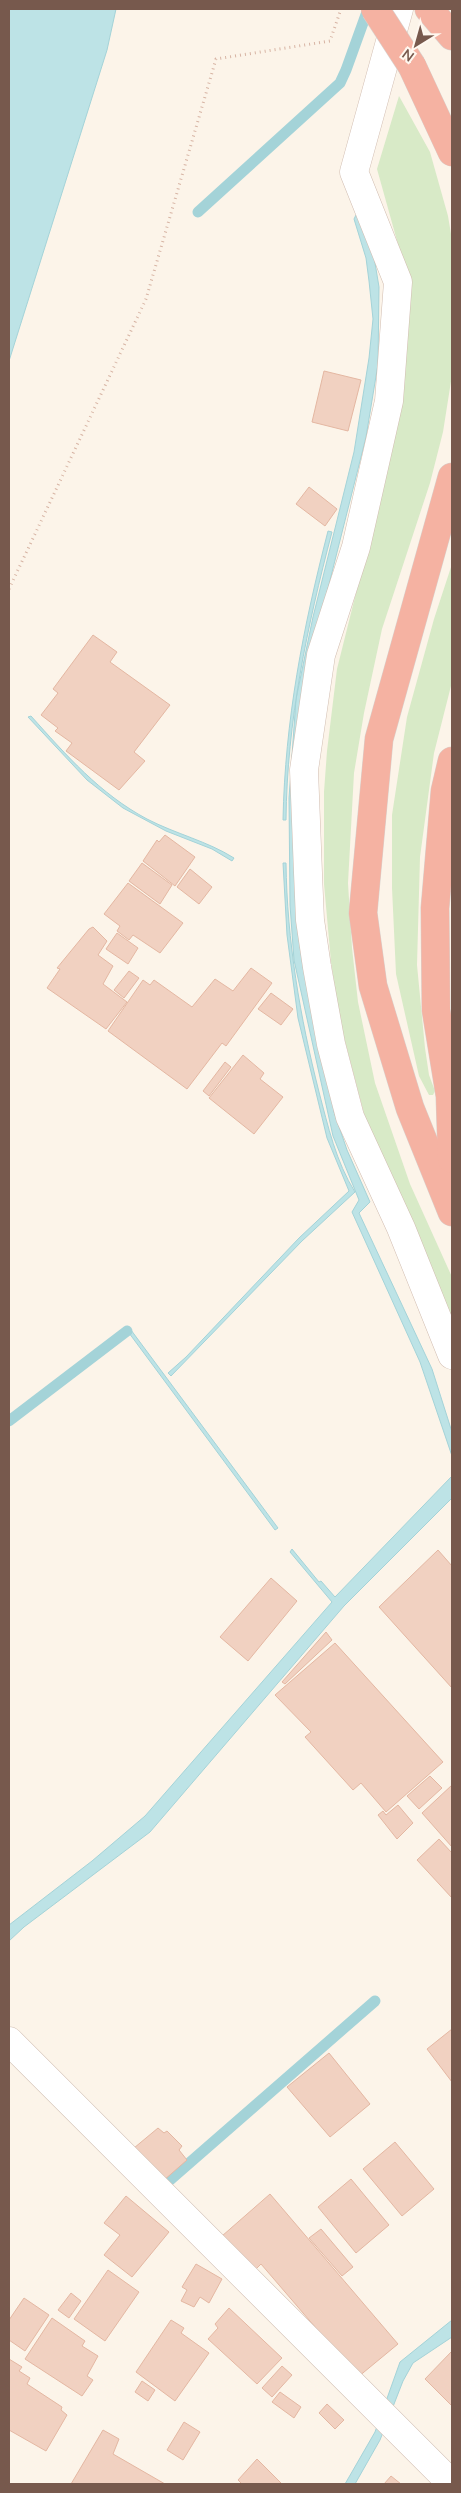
<svg xmlns="http://www.w3.org/2000/svg" width="461" height="2493" font-family="'Nunito Sans',sans-serif">
	<rect width="100%" height="100%" fill="#fcf4e9"/>
	<g fill="#d8eac7">
		<path d="M399,96L430,152L448,216L452,240V375L443,432L430,483L382,629L364,713L354,773L348,883L352,948L358,1002L375,1083L410,1184L452,1277V1322L366,1121L340,1022L331,962L324,884V792L327,751L337,669L361,573L401,255L377,169Z"/>
		<path d="M452,564V682L434,753L420,857L417,965L425,1048L429,1075L435,1091L433,1095H429L419,1076L396,974L392,888V815L407,717L434,619Z"/>
	</g>
	<g fill="#bde3e6" stroke="#a4d3d8">
		<path d="M9,9H116L107,50L9,361Z"/>
		<path d="M356,215L363,217L373,251L379,287L378,364L366,437L322,612L304,707L334,1112L347,1150L370,1202L359,1213L432,1369L452,1432V1456L420,1362L352,1212L359,1200L333,1136L294,960L290,905L289,798L296,699L313,617L354,452L369,358L373,319L369,281L366,258L354,219Z"/>
		<path d="M328,531L332,532C307,627 287,721 286,820H283C285,720 303,628 328,531Z"/>
		<path d="M31,716C66,755 100,794 147,819C176,834 207,841 234,858L232,861L212,849L166,831L123,808L87,780L28,717Z"/>
		<path d="M283,863H286C287,941 300,1017 319,1092C328,1126 336,1162 355,1192L302,1241L171,1376L168,1373L186,1357L299,1238L349,1191L327,1138L298,1018L287,935Z"/>
		<path d="M131,1330L278,1528L275,1530L129,1333Z"/>
		<path d="M452,1476V1498L344,1606L150,1832L24,1927L9,1941V1925L92,1861L145,1816L332,1602L290,1552L292,1549L319,1582L321,1581L335,1597Z"/>
		<path d="M452,2320V2337L413,2363L403,2381L380,2440L355,2484H345L375,2432L400,2362Z"/>
	</g>
	<g fill="none" stroke-linecap="round" stroke-linejoin="round">
		<g stroke="#a4d3d8" stroke-width="11">
			<path d="M198,212L340,83L346,70L368,9"/>
			<path d="M9,1421L127,1331"/>
			<path d="M163,2186L375,2001"/>
		</g>
	</g>
	<g fill="#f1d1c1" stroke="#e4b7a2">
		<path d="M324,371L361,380L348,431L312,422Z"/>
		<path d="M309,487L337,509L325,526L296,504Z"/>
		<path d="M93,635L117,652L110,662L170,705L134,752L145,761L119,790L66,751L72,743L55,731L58,728L41,715L58,693L53,689Z"/>
		<path d="M165,835L195,857L175,886L143,861L157,840L159,842Z"/>
		<path d="M142,863L172,885L160,904L129,881Z"/>
		<path d="M190,869L212,887L199,904L177,887Z"/>
		<path d="M128,883L183,923L160,953L133,935L129,940L117,931L120,926L104,914Z"/>
		<path d="M93,927L107,941L98,955L113,966L103,984L127,1002L106,1029L47,988L60,969L57,968L89,929Z"/>
		<path d="M117,933L138,948L128,964L106,949Z"/>
		<path d="M251,968L272,983L226,1046L222,1043L187,1089L108,1031L143,980L150,985L154,980L192,1007L215,979L233,991Z"/>
		<path d="M129,971L139,978L124,998L114,990Z"/>
		<path d="M271,993L293,1009L281,1025L258,1009Z"/>
		<path d="M243,1055L264,1073L260,1079L283,1097L254,1134L209,1098Z"/>
		<path d="M225,1062L231,1067L209,1096L203,1091Z"/>
		<path d="M438,1550L452,1566V1688L379,1607Z"/>
		<path d="M271,1578L297,1601L248,1661L220,1637Z"/>
		<path d="M326,1632L332,1640L285,1684L282,1682Z"/>
		<path d="M335,1643L443,1762L386,1812L361,1783L353,1790L305,1737L311,1732L275,1695Z"/>
		<path d="M430,1776L442,1788L419,1809L407,1796Z"/>
		<path d="M452,1785V1847L422,1813Z"/>
		<path d="M398,1805L413,1823L397,1839L378,1815L383,1811L386,1815Z"/>
		<path d="M439,1839L452,1853V1898L417,1860Z"/>
		<path d="M452,2029V2082L427,2049Z"/>
		<path d="M329,2053L370,2104L330,2137L287,2087Z"/>
		<path d="M158,2128L164,2133L167,2131L182,2146L179,2150L187,2160L163,2181L134,2148Z"/>
		<path d="M395,2142L434,2189L402,2216L363,2169Z"/>
		<path d="M351,2179L389,2225L356,2253L318,2207Z"/>
		<path d="M270,2194L398,2344L358,2377L261,2264L253,2272L222,2236Z"/>
		<path d="M126,2196L169,2232L132,2277L104,2255L120,2235L104,2223Z"/>
		<path d="M321,2229L353,2267L342,2276L309,2238Z"/>
		<path d="M196,2264L222,2279L209,2303L200,2297L194,2307L181,2301L187,2290L182,2287Z"/>
		<path d="M108,2270L139,2292L105,2341L74,2319Z"/>
		<path d="M71,2293L81,2301L69,2318L58,2310Z"/>
		<path d="M24,2298L49,2315L25,2351L9,2340V2320Z"/>
		<path d="M229,2308L282,2358L257,2384L208,2339L218,2328L215,2324Z"/>
		<path d="M52,2318L85,2341L82,2346L98,2356L87,2376L93,2380L82,2396L25,2359Z"/>
		<path d="M171,2320L184,2328L181,2333L209,2353L175,2401L136,2372Z"/>
		<path d="M452,2351V2406L425,2379Z"/>
		<path d="M9,2359L22,2367L19,2371L30,2378L27,2384L62,2407L61,2410L67,2415L46,2451L9,2430Z"/>
		<path d="M282,2366L292,2375L272,2397L262,2388Z"/>
		<path d="M142,2381L155,2390L148,2401L135,2392Z"/>
		<path d="M280,2392L301,2407L294,2418L272,2402Z"/>
		<path d="M327,2404L344,2420L335,2429L319,2413Z"/>
		<path d="M184,2422L200,2432L183,2460L167,2450Z"/>
		<path d="M103,2430L119,2439L113,2454L165,2484H71Z"/>
		<path d="M257,2459L282,2484H242L238,2480Z"/>
		<path d="M391,2476L401,2484H384Z"/>
	</g>
	<g fill="none" stroke-linecap="round" stroke-linejoin="round">
		<g stroke="#d1bdb1" stroke-width="29">
			<g id="minor">
				<path d="M399,9L354,172L398,282L389,401L356,547L321,655L304,770L308,873L310,920L317,967L331,1044L350,1117L401,1228L452,1355"/>
				<path d="M9,2041L452,2484"/>
			</g>
		</g>
		<g stroke="#d9d1cd" stroke-width="29">
			<g id="motorway">
				<path d="M429,9L452,36"/>
				<path d="M412,66L452,152"/>
				<path d="M452,477L379,739L363,913L373,986L410,1108L452,1212"/>
				<path d="M452,761L445,791L435,908L436,1010L450,1096L452,1159"/>
			</g>
		</g>
		<path stroke="#d7b4a4" stroke-width="3" stroke-dasharray="1 4" stroke-linecap="butt" d="M9,589L146,299L216,59L330,41L341,9"/>
		<use href="#minor" stroke="#fff" stroke-width="28"/>
		<use href="#motorway" stroke="#f5b2a2" stroke-width="28"/>
		<g stroke="#d9d1cd" stroke-width="29" stroke-linecap="butt">
			<path id="motorway-bridge" d="M375,9L412,66"/>
		</g>
		<use href="#motorway-bridge" stroke="#f5b2a2" stroke-width="28"/>
	</g>
	<rect width="461" height="2493" fill="none" stroke="#77594d" stroke-width="20"/>
	<g transform="translate(416 45) rotate(217)" stroke="#fff8f0" stroke-width="4" paint-order="stroke">
	<path d="M0-4L9 19L0 12L-9 19Z" fill="#77594d"/>
	<text y="-8" font-size="14" font-weight="bold" text-anchor="middle" fill="#77594d">N</text>
	</g>
</svg>
